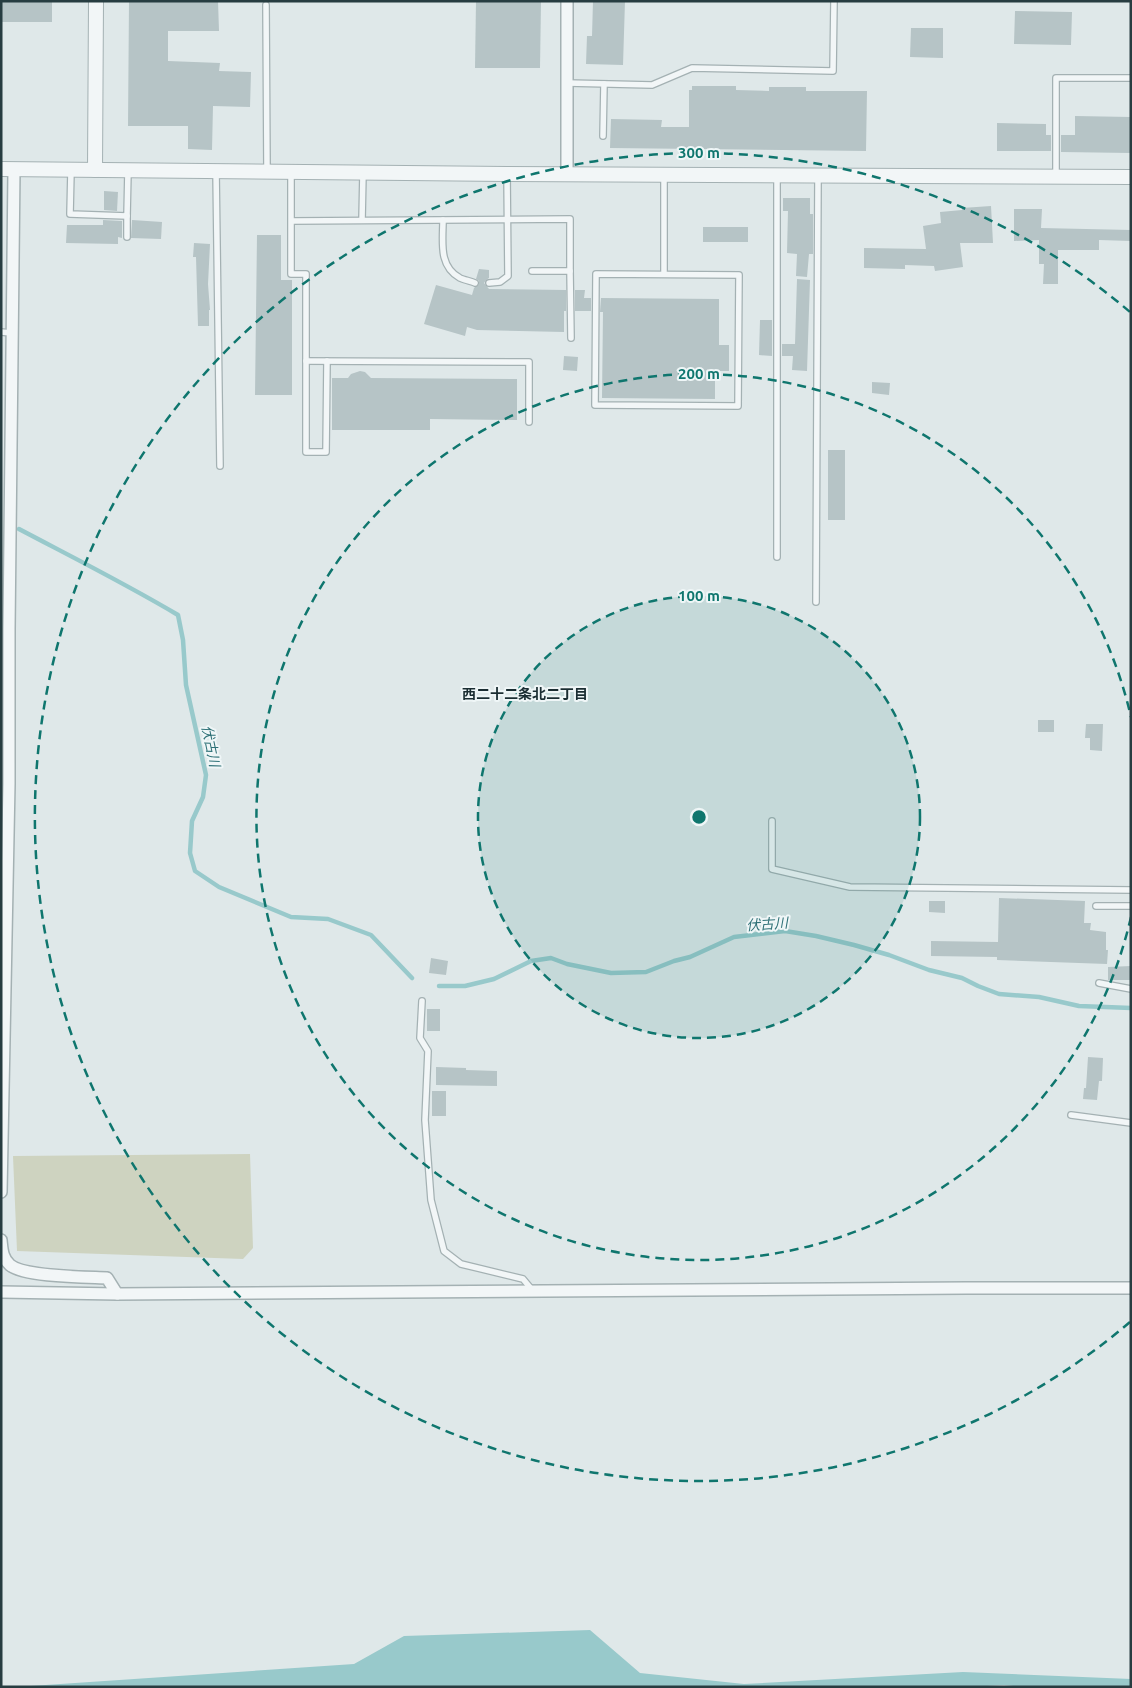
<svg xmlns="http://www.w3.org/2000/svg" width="1132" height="1688" font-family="Ubuntu,'Noto Sans JP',sans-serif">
	<rect width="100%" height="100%" fill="#dfe8e9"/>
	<path fill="#ced3c0" d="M250,1154L253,1248L243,1259L17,1251L13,1156Z"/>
	<path fill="#98c9cb" d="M590,1630L640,1673L744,1684L963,1672L1131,1679V1687H1023L1004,1685L970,1687H16L354,1664L404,1636Z"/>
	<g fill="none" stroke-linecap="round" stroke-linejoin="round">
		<g stroke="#98c9cb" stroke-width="4.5">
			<path d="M19,529C72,557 126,584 178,615L183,640L186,685L206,775L203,797L192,821L190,853L195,871L219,887L291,917L328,919L371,935L412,978"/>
			<path d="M439,986H465L494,979L531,961L551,958L567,964L611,973L646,972L674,961L690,957L734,937L785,931L816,936L854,945L889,955L929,970L962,978L978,986L999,994L1039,997L1079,1006L1131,1008"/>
		</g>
	</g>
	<g fill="#b6c4c6">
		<rect x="1" y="1" width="51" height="21"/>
		<path d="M129,1H218L219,31H168V61L220,63L219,71L251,72L250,107L213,106L212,150L188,149V126H128Z"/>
		<path d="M476,1H541L540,68H475Z"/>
		<path d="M593,1H625L623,65L586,64L587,36H592Z"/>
		<path d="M1015,11L1072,12L1071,45L1014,44Z"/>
		<path d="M911,28H943V58L910,57Z"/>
		<path d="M692,86H736V90L769,91V87H806V91H867L866,151L610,148L611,119L662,120L661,127H689V90H692Z"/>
		<path d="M1075,116L1131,117V153L1061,152V135H1075Z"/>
		<path d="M997,123L1046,124V135H1051V151H997Z"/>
		<path d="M104,191L118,192L117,211L104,210Z"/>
		<path d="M783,198H810V214H813V254H809L807,277L796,276L797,254L787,253L788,211H783Z"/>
		<path d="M991,206L993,243H960L963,267L935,271L934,266L905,265V269L864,268V248L926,249L923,226L941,223L940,212L962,210V208Z"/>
		<path d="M1014,209H1042L1041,228L1131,230V241L1099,240V250H1058V284H1043L1044,264H1039V240L1014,241Z"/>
		<path d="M103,220L122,221V238L118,237V244L66,243L67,225H103Z"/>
		<path d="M132,220L162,222L161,239L131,238Z"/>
		<rect x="703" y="227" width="45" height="15"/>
		<path d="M257,235H281V280H292V395H255Z"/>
		<path d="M194,243L210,244L208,284L210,310H209V326H198L196,257H193Z"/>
		<path d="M479,269L489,270V278L486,280L484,283L489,289L566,290V311H564V332L477,330L467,327L465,336L424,324L436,285L472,295L474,288L479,284V281L476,279Z"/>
		<path d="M797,279L810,280L807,371L792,370L793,356H782V344H795Z"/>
		<path d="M575,290H585L584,298H591V311H575Z"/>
		<path d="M601,298L719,299V345H729V371H715V399L602,398L603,312H600Z"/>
		<path d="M760,320H772V356L759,355Z"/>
		<path d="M564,356L578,357L577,371L563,370Z"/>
		<path d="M360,371L365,372L371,378L517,379V420L430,419V430H332V378H348L351,374Z"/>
		<path d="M872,382L890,383L889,395L872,393Z"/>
		<rect x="828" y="450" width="17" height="70"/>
		<rect x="1038" y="720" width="16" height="12"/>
		<path d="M1086,724H1103L1102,751L1090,750V738H1085Z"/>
		<path d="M999,898L1085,901L1084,923H1091L1090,930L1106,932V950H1108L1107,964L997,960V957L931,956V941L998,942Z"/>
		<path d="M929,901H945V913L929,912Z"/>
		<path d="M431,958L448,961L446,975L429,973Z"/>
		<path d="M1131,966V980H1108V967Z"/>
		<rect x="427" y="1009" width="13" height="22"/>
		<path d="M1088,1057L1103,1058L1102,1081H1099L1097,1100L1083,1099L1084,1088H1086Z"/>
		<path d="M436,1067L466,1068V1070L497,1071V1086L436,1085Z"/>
		<rect x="432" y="1091" width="14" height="25"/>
	</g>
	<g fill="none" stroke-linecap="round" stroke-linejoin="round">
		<g stroke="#a4b1b3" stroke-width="8">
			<g id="service">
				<path d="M266,5L267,170"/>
				<path d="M567,83L652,85L692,68L833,71L834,1"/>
				<path d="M603,136L604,84"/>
				<path d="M71,171L70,214L127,216L128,171"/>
				<path d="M216,171L220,466"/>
				<path d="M291,172V274H306V452H326L327,361"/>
				<path d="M664,174V274"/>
				<path d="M1056,175V78H1131"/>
				<path d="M362,220L363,173"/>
				<path d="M443,220C443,241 438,266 460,278C464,280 471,281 475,283"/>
				<path d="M292,221L570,219V271H532"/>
				<path d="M127,237V216"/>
				<path d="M570,271L571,338"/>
				<path d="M596,274L739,275L738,406L595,405Z"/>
				<path d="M489,283L500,282L508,276L507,174"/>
				<path d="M1,332L12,333"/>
				<path d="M306,361L529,362V422"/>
				<path d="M777,557V175"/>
				<path d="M816,602L818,176"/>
				<path d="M772,821V869L850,887L1131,890"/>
				<path d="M1096,906H1131"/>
				<path d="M1099,983L1131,989"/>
				<path d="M422,1001L420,1038L428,1051L425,1120L431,1200L444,1251L461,1264L523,1279L533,1291"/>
				<path d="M1071,1115L1131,1123"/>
			</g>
		</g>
		<g stroke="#a4b1b3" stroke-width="14">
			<g id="minor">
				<path d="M567,174V1"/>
				<path d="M1,1192L9,784V629L14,169"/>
				<path d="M1,1240C2,1249 2,1258 10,1265C24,1277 86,1277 107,1278L117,1294"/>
				<path d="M1,1292L117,1294L966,1288H1131"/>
			</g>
		</g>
		<g stroke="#a4b1b3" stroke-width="16">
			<g id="tertiary">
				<path d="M1,169L507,174L1131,177"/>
				<path d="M95,170L96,1"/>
			</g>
		</g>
		<use href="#service" stroke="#f2f6f7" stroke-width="5.5"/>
		<use href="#minor" stroke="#f2f6f7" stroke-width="11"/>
		<use href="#tertiary" stroke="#f2f6f7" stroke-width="14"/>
	</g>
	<circle cx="699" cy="817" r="221" fill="#0f766e" fill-opacity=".12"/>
	<g fill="none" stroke="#0f766e" stroke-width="2.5" stroke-dasharray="9 6">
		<circle cx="699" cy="817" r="221"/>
		<path d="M1131 917A443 443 0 1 1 1131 717"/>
		<path d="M1130 1322A664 664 0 1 1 1130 312"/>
	</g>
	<g text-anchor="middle" stroke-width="4" stroke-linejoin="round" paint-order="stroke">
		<g font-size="14" font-weight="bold" fill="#1a2d32" stroke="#eff6f7">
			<text x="525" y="699">西二十二条北二丁目</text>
		</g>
		<g font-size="14" font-style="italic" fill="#2f7177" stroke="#eff6f7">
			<text transform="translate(211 746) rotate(78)" y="5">伏古川</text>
			<text transform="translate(767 924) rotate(-4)" y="5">伏古川</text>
		</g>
	</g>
	<circle cx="699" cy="817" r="8" fill="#0f766e" stroke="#eff6f7" stroke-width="2.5"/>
	<g font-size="15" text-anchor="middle" font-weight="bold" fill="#0f766e" stroke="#eff6f7" stroke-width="4" stroke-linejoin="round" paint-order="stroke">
		<text x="699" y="158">300 m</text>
		<text x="699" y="379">200 m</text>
		<text x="699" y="601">100 m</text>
	</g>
	<rect width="1132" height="1688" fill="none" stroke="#273d41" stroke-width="5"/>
</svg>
